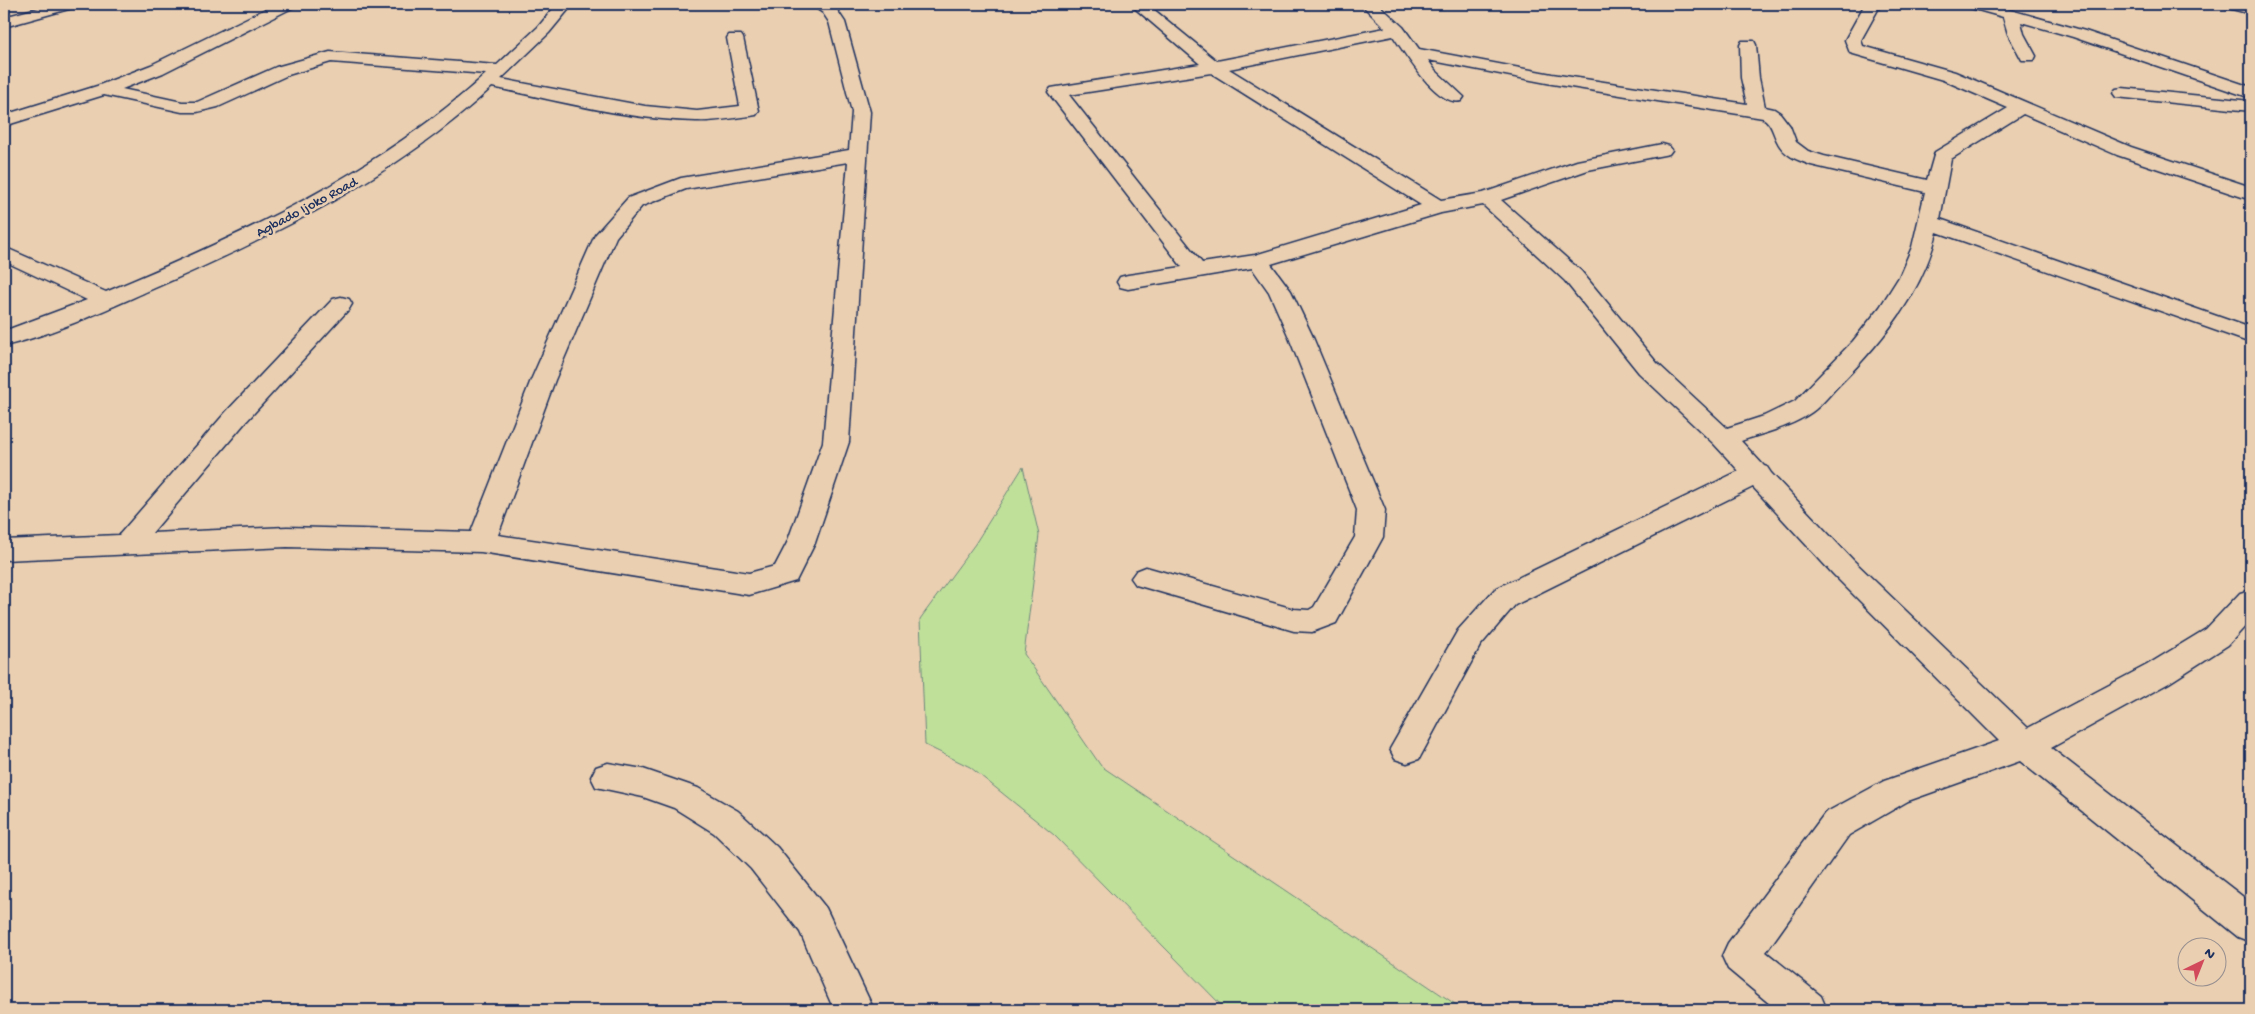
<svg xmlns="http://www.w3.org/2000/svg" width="2255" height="1014" font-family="'Gochi Hand',sans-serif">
	<rect width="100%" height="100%" fill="#eacfb1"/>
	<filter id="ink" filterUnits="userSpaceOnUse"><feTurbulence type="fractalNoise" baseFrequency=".02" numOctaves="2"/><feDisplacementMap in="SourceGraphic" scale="10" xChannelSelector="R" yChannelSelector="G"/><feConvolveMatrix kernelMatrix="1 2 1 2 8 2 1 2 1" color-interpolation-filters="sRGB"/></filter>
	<g filter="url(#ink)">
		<path fill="#bfe099" stroke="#6d887c" d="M1023,467L1039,535L1024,654L1101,766L1464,1010H1226L1054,835L970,767L925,745L920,619L975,544Z"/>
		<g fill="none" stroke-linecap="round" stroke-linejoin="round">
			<g stroke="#1b2f5e" stroke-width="3">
				<g id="street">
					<path d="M53,4H78L76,7L4,27V17Z"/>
					<path d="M276,4H296L294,7L163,73L122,89L182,102H197L276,67L330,52L497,65L538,27L557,4H573L549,33L501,79L645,106L697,111L740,106L727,38L729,35H741L743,38L759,111L756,115L750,116C732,118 714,122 696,121C628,120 559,101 492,87C393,179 271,237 148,291C105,310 49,336 4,346V331L87,300L4,261V247L106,292C242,235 376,174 486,74L331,62L288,75L218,107L197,112H182L104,95L4,126V115L97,86L151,65Z"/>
					<path d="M810,4H829L835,7L845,22L870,112L849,442L815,543L796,581L749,595L481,552L287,547L4,560V540L119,535L226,412L333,299L341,297L349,299L352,304L349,309L244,424L152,533L287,527L471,532L531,380L595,235L628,198L681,178L849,150L852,112L829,22L823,13ZM848,162L823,442L787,543L775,566L749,573L498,535L555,380L616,237L642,206L686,189Z"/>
					<path d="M1130,4H1147L1217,61L1385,28L1361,4H1378L1403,27L1419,49L1552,74L1747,104L1741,78L1740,45L1742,41H1754L1756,45L1759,78L1765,107L1774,109L1780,113L1790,126L1796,142L1808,151L1824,156L1927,180L1935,152L2008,108L1943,80L1850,53L1845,40L1865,4H1881L1861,40L1863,46L1955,72L2131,147L2251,187V200L2117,155L2023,114L1951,159L1940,219L2251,328V343L1937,232C1924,291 1881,343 1839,385C1830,394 1822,405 1812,412C1791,427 1764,433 1741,441L1764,466L1767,467L1771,473L1853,560L2028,728L2147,665L2206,629L2240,593L2251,590V620L2228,645L2169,683L2051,748L2251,903V942L2238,937L2020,761L1908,801L1849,835L1766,952L1821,996L1827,1010H1777L1728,969L1722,956L1728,943L1825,813L1884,781L1999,741L1833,574L1753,487L1515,605L1480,646L1419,759L1407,763L1395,759L1390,749L1458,630L1495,589L1739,471L1714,444L1639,373L1565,281L1483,205L1441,213L1271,264L1291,291L1312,335L1385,510L1383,537L1336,623L1312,632L1294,631L1136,585L1131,578L1136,571L1146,567L1294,609L1309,610L1314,607L1355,537L1357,510L1288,335L1269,292L1252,268L1128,289L1120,287L1117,282L1120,277L1128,275L1182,267L1048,92L1051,88L1057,87L1200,64ZM1393,36C1405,53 1437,107 1461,101L1464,97L1435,70L1428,60L1552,84L1763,118C1772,124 1772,131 1777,141C1783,155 1797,160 1811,165L1925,192L1912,247L1899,277L1880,307L1853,341L1795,401L1764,416L1727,428L1657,363L1581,271L1501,200L1588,170L1669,154L1672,150L1669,146L1662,144L1577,161L1483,193L1441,200L1229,69ZM1211,73L1421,205L1255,255L1202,263L1069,95Z"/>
					<path d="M1965,4H1989L2085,31L2251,87V98L2073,37L2021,22L2024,34L2036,56L2034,60H2022L2008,34L2003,17L1967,7Z"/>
					<path d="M2222,4H2251V14L2224,7Z"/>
					<path d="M2122,88L2251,101V111L2116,97L2113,93L2116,89Z"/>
					<path d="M608,763L643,769L698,788L738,811L777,847L826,908L874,1010H834L800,932L751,869L714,833L674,808L643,797L596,787L591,777L596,767Z"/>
				</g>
			</g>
			<use href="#street" fill="#eacfb1" fill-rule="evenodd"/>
		</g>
	</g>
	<g text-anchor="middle" stroke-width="5" stroke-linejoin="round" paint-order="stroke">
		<g font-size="14" fill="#1b2f5e" stroke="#eacfb1">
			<text transform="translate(306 206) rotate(-28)" y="5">Agbado Ijoko Road</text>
		</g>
	</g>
	<rect width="2255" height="1014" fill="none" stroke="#eacfb1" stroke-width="20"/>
	<rect x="10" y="10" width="2235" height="994" fill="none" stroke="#1b2f5e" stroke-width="2" filter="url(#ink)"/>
	<g transform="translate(2202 962) rotate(43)"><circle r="24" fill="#eacfb1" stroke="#978f90"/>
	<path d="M0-4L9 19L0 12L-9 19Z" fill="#d1495b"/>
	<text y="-8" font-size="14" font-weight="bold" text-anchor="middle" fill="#1b2f5e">N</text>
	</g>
</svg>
